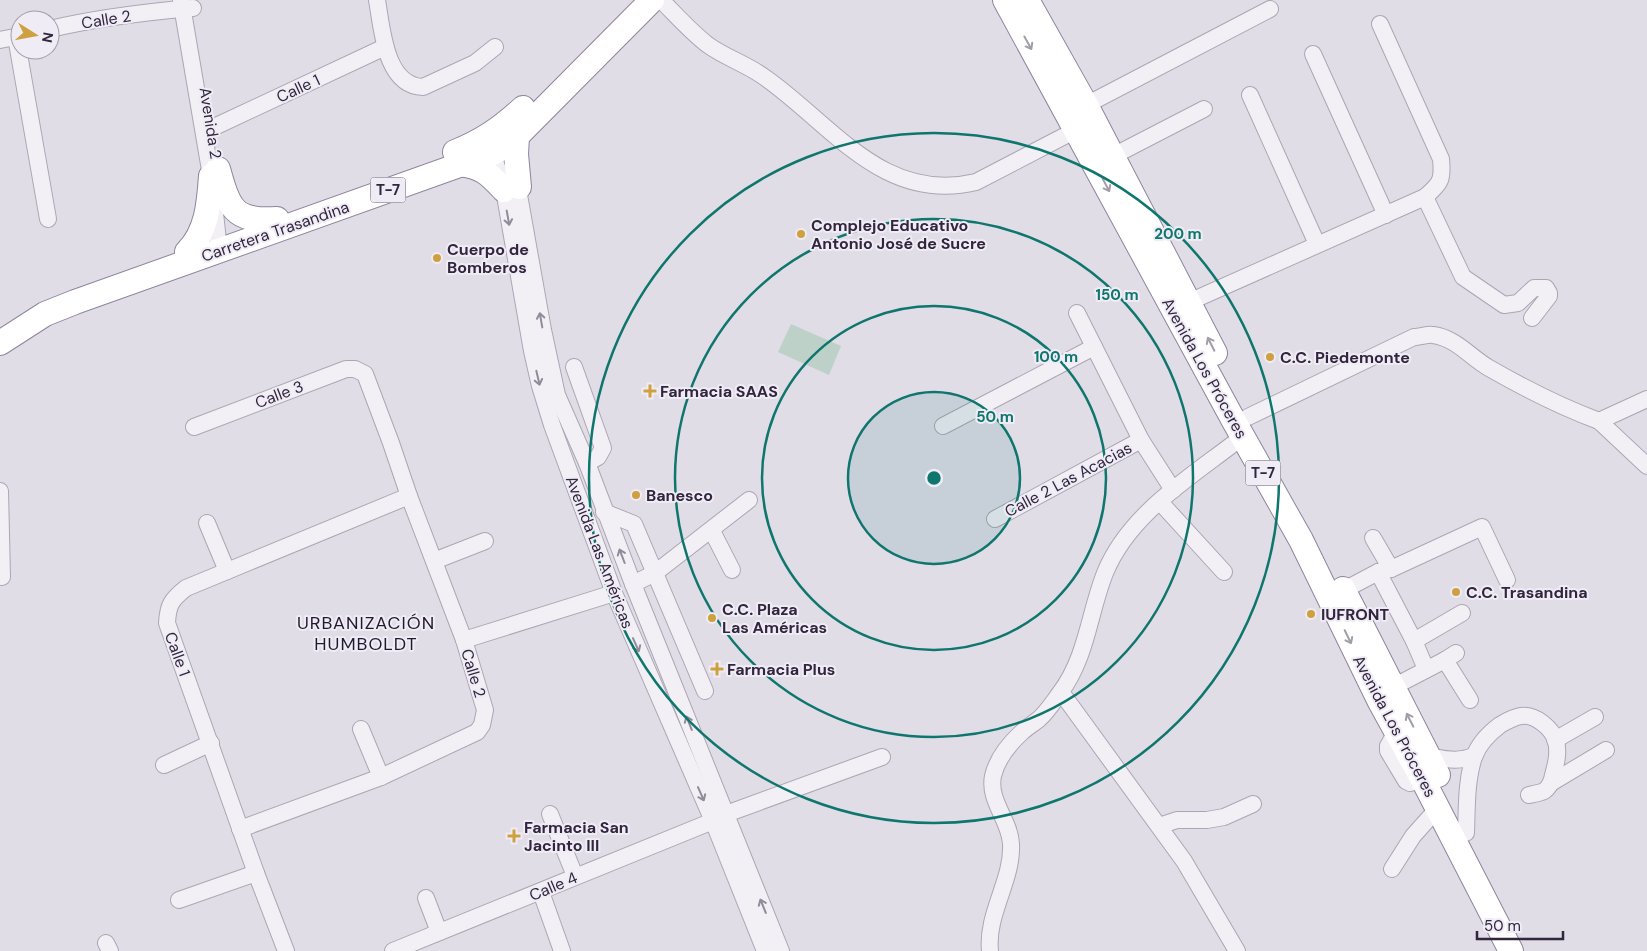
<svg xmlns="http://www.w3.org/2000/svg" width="1647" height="951" font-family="'DM Sans',sans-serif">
	<rect width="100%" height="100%" fill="#e1dde7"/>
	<path fill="#bed1c9" d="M791,324L841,346L829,375L778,352Z"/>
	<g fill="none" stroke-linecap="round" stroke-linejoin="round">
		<g stroke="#aca6b4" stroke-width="18">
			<g id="minor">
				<path d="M181,0L211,176L219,250"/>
				<path d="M377,0C382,28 385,86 423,87L475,63L495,47"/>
				<path d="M661,0C676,15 691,32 708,45C726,58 749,65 767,79C833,126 884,204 976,182L1076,130"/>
				<path d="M50,29C97,18 145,12 193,8"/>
				<path d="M16,37L48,219"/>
				<path d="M0,40L20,36"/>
				<path d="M1313,54L1386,215"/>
				<path d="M1250,95L1317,244"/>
				<path d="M1086,105L1270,9"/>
				<path d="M212,128L385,47"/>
				<path d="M490,144L504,190L532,351L540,386L552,425L614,593L713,821L765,951"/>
				<path d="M1113,156L1204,109"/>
				<path d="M516,178L543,330L557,395L587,463L633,584L781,951"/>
				<path d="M1425,197L1463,277L1504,305L1518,303L1534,288H1546L1549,293V296L1532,318"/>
				<path d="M1189,302L1425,197C1441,183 1443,180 1441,159L1380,24"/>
				<path d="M1077,313L1141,440L1173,490"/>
				<path d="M574,367L603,448L598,457L587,463"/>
				<path d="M1248,417L1414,337C1420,337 1428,334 1433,335C1456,338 1470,357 1489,368C1524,388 1561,407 1599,421L1647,399"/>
				<path d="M1599,421L1647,466"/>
				<path d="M943,426L1094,347"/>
				<path d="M194,427L346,369H355L365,374L391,443L409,496L464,640L485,710L482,725L477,732L381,777L240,829"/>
				<path d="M0,491L2,577"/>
				<path d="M1160,502L1224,572"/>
				<path d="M604,512L634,524L705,691"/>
				<path d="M995,519L1141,440"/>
				<path d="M207,523L227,571"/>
				<path d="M712,531L732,570"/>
				<path d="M1373,538L1391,569"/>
				<path d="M434,561L485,541"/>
				<path d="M1378,572L1414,641L1426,669"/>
				<path d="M633,584L655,573L749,500"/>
				<path d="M1344,590L1378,572L1391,569L1482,527L1507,580"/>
				<path d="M464,640L614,593"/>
				<path d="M1414,641L1462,613"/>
				<path d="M1445,660L1470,700"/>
				<path d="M1393,687L1445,660L1456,653"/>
				<path d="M1061,692L1184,861L1237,951"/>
				<path d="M361,729L381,777"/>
				<path d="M1396,732L1388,746V751L1406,781L1410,783L1423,780"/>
				<path d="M1555,740L1595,717"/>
				<path d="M1428,756C1445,759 1459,763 1475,755"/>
				<path d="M164,765L211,743"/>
				<path d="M1551,783L1606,750"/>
				<path d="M550,814L575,876"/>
				<path d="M1159,826L1177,820H1207L1224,817L1253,804"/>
				<path d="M1466,833C1467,807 1466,781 1474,757C1479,743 1488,734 1500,725C1505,722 1514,717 1521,716C1535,714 1552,728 1556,741C1559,753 1556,764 1553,775C1552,781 1550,787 1544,791C1540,793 1534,794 1529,795"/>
				<path d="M1392,869L1413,836L1438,808"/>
				<path d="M541,892L562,951"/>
				<path d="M426,898L439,932"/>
				<path d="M179,900L256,873"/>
				<path d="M106,943L110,951"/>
				<path d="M286,951L256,873L167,623C168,605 171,600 186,588L409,496"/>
				<path d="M393,951L713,821L726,814L882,757"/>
				<path d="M990,951C986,914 1013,880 1011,844C1010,820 988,801 993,776C997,759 1008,745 1021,733C1026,728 1033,724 1039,719C1047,712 1054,701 1060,693C1087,657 1089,613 1105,573C1128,516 1186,480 1233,444"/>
			</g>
		</g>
		<g stroke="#8f849e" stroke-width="26">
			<g id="highway">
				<path d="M1005,0L1235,423L1301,540L1380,702L1423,780L1511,951"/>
				<path d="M1027,0L1086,105L1215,353"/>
				<path d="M517,136L516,154L519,187"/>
				<path d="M455,152C483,141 501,128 523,108"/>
				<path d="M460,164C483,167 489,174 504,190"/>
				<path d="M218,169C229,208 233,222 277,219"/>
				<path d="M187,252C207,232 209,204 211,176"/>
				<path d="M0,343L45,314L75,302L493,153L508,145L517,136L652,0"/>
				<path d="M1343,589L1438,775"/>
			</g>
		</g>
		<use href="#minor" stroke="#f2f0f5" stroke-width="16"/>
		<use href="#highway" stroke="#fff" stroke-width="24"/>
	</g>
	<defs><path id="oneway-shaft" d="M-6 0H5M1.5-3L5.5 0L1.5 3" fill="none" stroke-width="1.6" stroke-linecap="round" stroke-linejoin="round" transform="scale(1.25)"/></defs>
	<g stroke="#a29da8">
		<use href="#oneway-shaft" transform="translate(1028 43) rotate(61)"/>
		<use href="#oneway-shaft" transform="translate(1106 185) rotate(62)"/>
		<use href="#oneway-shaft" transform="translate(1211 344) rotate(-117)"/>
		<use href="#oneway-shaft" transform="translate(1348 637) rotate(64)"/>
		<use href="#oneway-shaft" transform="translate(1410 720) rotate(-117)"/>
	</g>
	<g stroke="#928b9a">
		<use href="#oneway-shaft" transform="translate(508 218) rotate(80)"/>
		<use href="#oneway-shaft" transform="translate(541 320) rotate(-100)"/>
		<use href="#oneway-shaft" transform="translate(538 378) rotate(77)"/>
		<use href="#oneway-shaft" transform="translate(622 556) rotate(-111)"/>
		<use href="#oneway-shaft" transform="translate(636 645) rotate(66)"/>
		<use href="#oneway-shaft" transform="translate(689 723) rotate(-112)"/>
		<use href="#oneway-shaft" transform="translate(701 794) rotate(66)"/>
		<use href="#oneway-shaft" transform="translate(763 906) rotate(-112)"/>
	</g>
	<circle cx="934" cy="478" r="86" fill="#0f766e" fill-opacity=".12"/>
	<g fill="none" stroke="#0f766e" stroke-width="2.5">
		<circle cx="934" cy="478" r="86"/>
		<circle cx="934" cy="478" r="172"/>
		<circle cx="934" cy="478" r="259"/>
		<circle cx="934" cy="478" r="345"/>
	</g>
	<g fill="#cea040" stroke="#f0ecf5" stroke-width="2">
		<circle cx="801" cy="234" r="5"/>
		<circle cx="437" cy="258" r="5"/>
		<circle cx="1270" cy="357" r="5"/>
		<path d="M647.5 383.5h5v5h5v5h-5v5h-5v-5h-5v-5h5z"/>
		<circle cx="636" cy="495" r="5"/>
		<circle cx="1456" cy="592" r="5"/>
		<circle cx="1311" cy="614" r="5"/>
		<circle cx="712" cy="618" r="5"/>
		<path d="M714.5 661.5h5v5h5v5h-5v5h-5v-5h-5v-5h5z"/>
		<path d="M511.5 828.5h5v5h5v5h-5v5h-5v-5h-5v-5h5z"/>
	</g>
	<g text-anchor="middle" stroke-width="4" stroke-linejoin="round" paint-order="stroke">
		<g fill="#f0ecf5" stroke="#6a6175" stroke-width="1">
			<rect x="370.5" y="177.5" width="35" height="25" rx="4"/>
			<rect x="1245.5" y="460.5" width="35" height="25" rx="4"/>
		</g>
		<g font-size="15" font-weight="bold" fill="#31263e">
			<text x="388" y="195">T-7</text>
			<text x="1263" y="478">T-7</text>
		</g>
		<g font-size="16" fill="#31263e" stroke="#f0ecf5">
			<text transform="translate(106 19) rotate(-9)" y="6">Calle 2</text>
			<text transform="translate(298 88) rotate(-25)" y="6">Calle 1</text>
			<text transform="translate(211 123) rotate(81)" y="6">Avenida 2</text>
			<text transform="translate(275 231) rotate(-19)" y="6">Carretera Trasandina</text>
			<text transform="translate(1205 368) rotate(61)" y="6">Avenida Los Próceres</text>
			<text transform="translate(279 394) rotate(-21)" y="6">Calle 3</text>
			<text transform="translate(1068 479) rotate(-28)" y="6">Calle 2 Las Acacias</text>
			<text transform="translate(600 552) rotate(69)" y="6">Avenida Las Américas</text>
			<text transform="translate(178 654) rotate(70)" y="6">Calle 1</text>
			<text transform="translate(474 673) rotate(73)" y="6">Calle 2</text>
			<text transform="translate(1395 726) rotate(62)" y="6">Avenida Los Próceres</text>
			<text transform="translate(553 886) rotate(-23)" y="6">Calle 4</text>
		</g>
		<g font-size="16" font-weight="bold" fill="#31263e" stroke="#f0ecf5" text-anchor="start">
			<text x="811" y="231">Complejo Educativo<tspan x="811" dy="18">Antonio José de Sucre</tspan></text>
			<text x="447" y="255">Cuerpo de<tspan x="447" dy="18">Bomberos</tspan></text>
			<text x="1280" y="363">C.C. Piedemonte</text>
			<text x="660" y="397">Farmacia SAAS</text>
			<text x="646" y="501">Banesco</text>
			<text x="1466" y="598">C.C. Trasandina</text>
			<text x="722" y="615">C.C. Plaza<tspan x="722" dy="18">Las Américas</tspan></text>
			<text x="1321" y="620">IUFRONT</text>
			<text x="727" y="675">Farmacia Plus</text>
			<text x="524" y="833">Farmacia San<tspan x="524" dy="18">Jacinto III</tspan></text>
		</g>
		<g font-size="18" letter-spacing="1" fill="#23192e" stroke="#f0ecf5">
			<text x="366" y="629">URBANIZACIÓN<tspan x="366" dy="21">HUMBOLDT</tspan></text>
		</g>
	</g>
	<circle cx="934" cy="478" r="8" fill="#0f766e" stroke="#f0ecf5" stroke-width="2.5"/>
	<g font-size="15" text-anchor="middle" font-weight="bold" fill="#0f766e" stroke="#f0ecf5" stroke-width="4" stroke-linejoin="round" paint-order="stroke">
		<text x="1178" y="239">200 m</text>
		<text x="1117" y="300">150 m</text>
		<text x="1056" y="362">100 m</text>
		<text x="995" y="422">50 m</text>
	</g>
	<g transform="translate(35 35) rotate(101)"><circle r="24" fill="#f0ecf5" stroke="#a49dac"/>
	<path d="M0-4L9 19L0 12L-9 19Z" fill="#cea040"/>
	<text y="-8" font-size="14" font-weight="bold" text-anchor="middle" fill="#31263e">N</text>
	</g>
	<path d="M1477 931v8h86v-8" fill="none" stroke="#31263e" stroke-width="2.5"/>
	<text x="1484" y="931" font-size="15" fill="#31263e" stroke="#f0ecf5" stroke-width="4" paint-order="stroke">50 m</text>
</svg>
